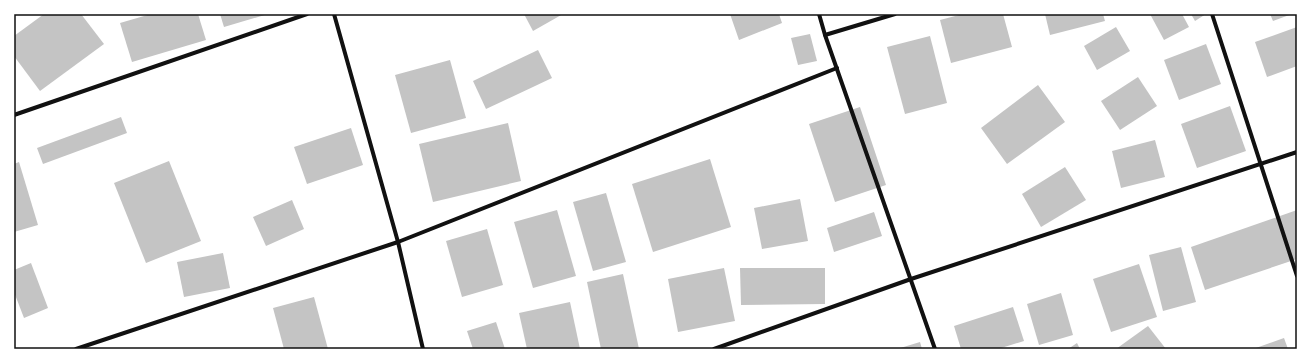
<svg xmlns="http://www.w3.org/2000/svg" width="1311" height="363" font-family="Overpass,sans-serif">
	<rect width="100%" height="100%" fill="#fff"/>
	<g fill="#c4c4c4">
		<path d="M44,14H81L104,44L40,91L14,56V36Z"/>
		<path d="M151,14H198L206,40L132,62L120,23Z"/>
		<path d="M220,14H268L224,27Z"/>
		<path d="M524,14H563L533,31Z"/>
		<path d="M730,14H779L782,23L739,40Z"/>
		<path d="M963,14H1003L1012,47L951,63L940,20Z"/>
		<path d="M1045,14H1103L1105,21L1050,35Z"/>
		<path d="M1150,14H1182L1189,27L1164,40Z"/>
		<path d="M1191,14H1206L1195,21Z"/>
		<path d="M1270,14H1292L1273,21Z"/>
		<path d="M1116,27L1130,51L1097,70L1084,46Z"/>
		<path d="M1297,27V66L1267,77L1255,42Z"/>
		<path d="M810,34L817,61L798,65L791,38Z"/>
		<path d="M930,36L947,103L905,114L887,47Z"/>
		<path d="M1206,44L1221,84L1179,100L1164,60Z"/>
		<path d="M538,50L552,78L486,109L473,81Z"/>
		<path d="M450,60L466,118L411,133L395,75Z"/>
		<path d="M1138,77L1157,106L1120,130L1101,101Z"/>
		<path d="M1038,85L1065,122L1007,164L981,128Z"/>
		<path d="M1230,106L1246,151L1197,168L1181,124Z"/>
		<path d="M860,107L886,185L835,202L809,124Z"/>
		<path d="M121,117L127,133L43,164L37,148Z"/>
		<path d="M508,123L521,181L433,202L419,144Z"/>
		<path d="M351,128L363,165L307,184L294,147Z"/>
		<path d="M1155,140L1165,177L1121,188L1112,151Z"/>
		<path d="M710,159L731,227L653,252L632,184Z"/>
		<path d="M169,161L201,241L146,263L114,183Z"/>
		<path d="M19,162L38,225L14,232V164Z"/>
		<path d="M1065,167L1086,200L1041,227L1022,194Z"/>
		<path d="M606,193L626,262L593,271L573,202Z"/>
		<path d="M800,199L808,241L762,249L754,208Z"/>
		<path d="M292,200L304,229L266,246L253,217Z"/>
		<path d="M557,210L576,276L533,288L514,222Z"/>
		<path d="M1297,210V259L1205,290L1191,247Z"/>
		<path d="M874,212L882,236L834,252L827,228Z"/>
		<path d="M487,229L503,285L462,297L446,241Z"/>
		<path d="M1181,247L1196,302L1163,311L1149,255Z"/>
		<path d="M223,253L230,288L184,297L177,262Z"/>
		<path d="M31,263L48,308L24,318L14,292V270Z"/>
		<path d="M1139,264L1157,317L1111,332L1093,279Z"/>
		<path d="M724,268L735,321L678,332L668,279Z"/>
		<path d="M740,268H825V304L741,305Z"/>
		<path d="M623,274L639,349H601L587,282Z"/>
		<path d="M1061,293L1073,335L1039,345L1027,304Z"/>
		<path d="M314,297L328,349H284L273,308Z"/>
		<path d="M570,302L580,349H527L519,313Z"/>
		<path d="M1013,307L1024,341L998,349H961L954,326Z"/>
		<path d="M496,322L505,349H473L467,331Z"/>
		<path d="M1148,326L1166,349H1116Z"/>
		<path d="M1284,338L1288,349H1253Z"/>
		<path d="M920,342L922,349H897Z"/>
		<path d="M1077,343L1080,349H1068Z"/>
	</g>
	<g fill="none" stroke-linecap="round" stroke-linejoin="round">
		<g stroke="#111" stroke-width="4">
			<path d="M334,14L398,242L423,349"/>
			<path d="M819,14L825,35L935,349"/>
			<path d="M1212,14L1297,276"/>
			<path d="M825,35L895,14"/>
			<path d="M14,115L307,14"/>
			<path d="M76,349L398,242L837,68"/>
			<path d="M714,349L911,279L1297,152"/>
		</g>
	</g>
	<rect width="1311" height="363" fill="none" stroke="#ffffff" stroke-width="30"/>
	<rect x="15" y="15" width="1281" height="333" fill="none" stroke="#111" stroke-width="1.5"/>
</svg>
